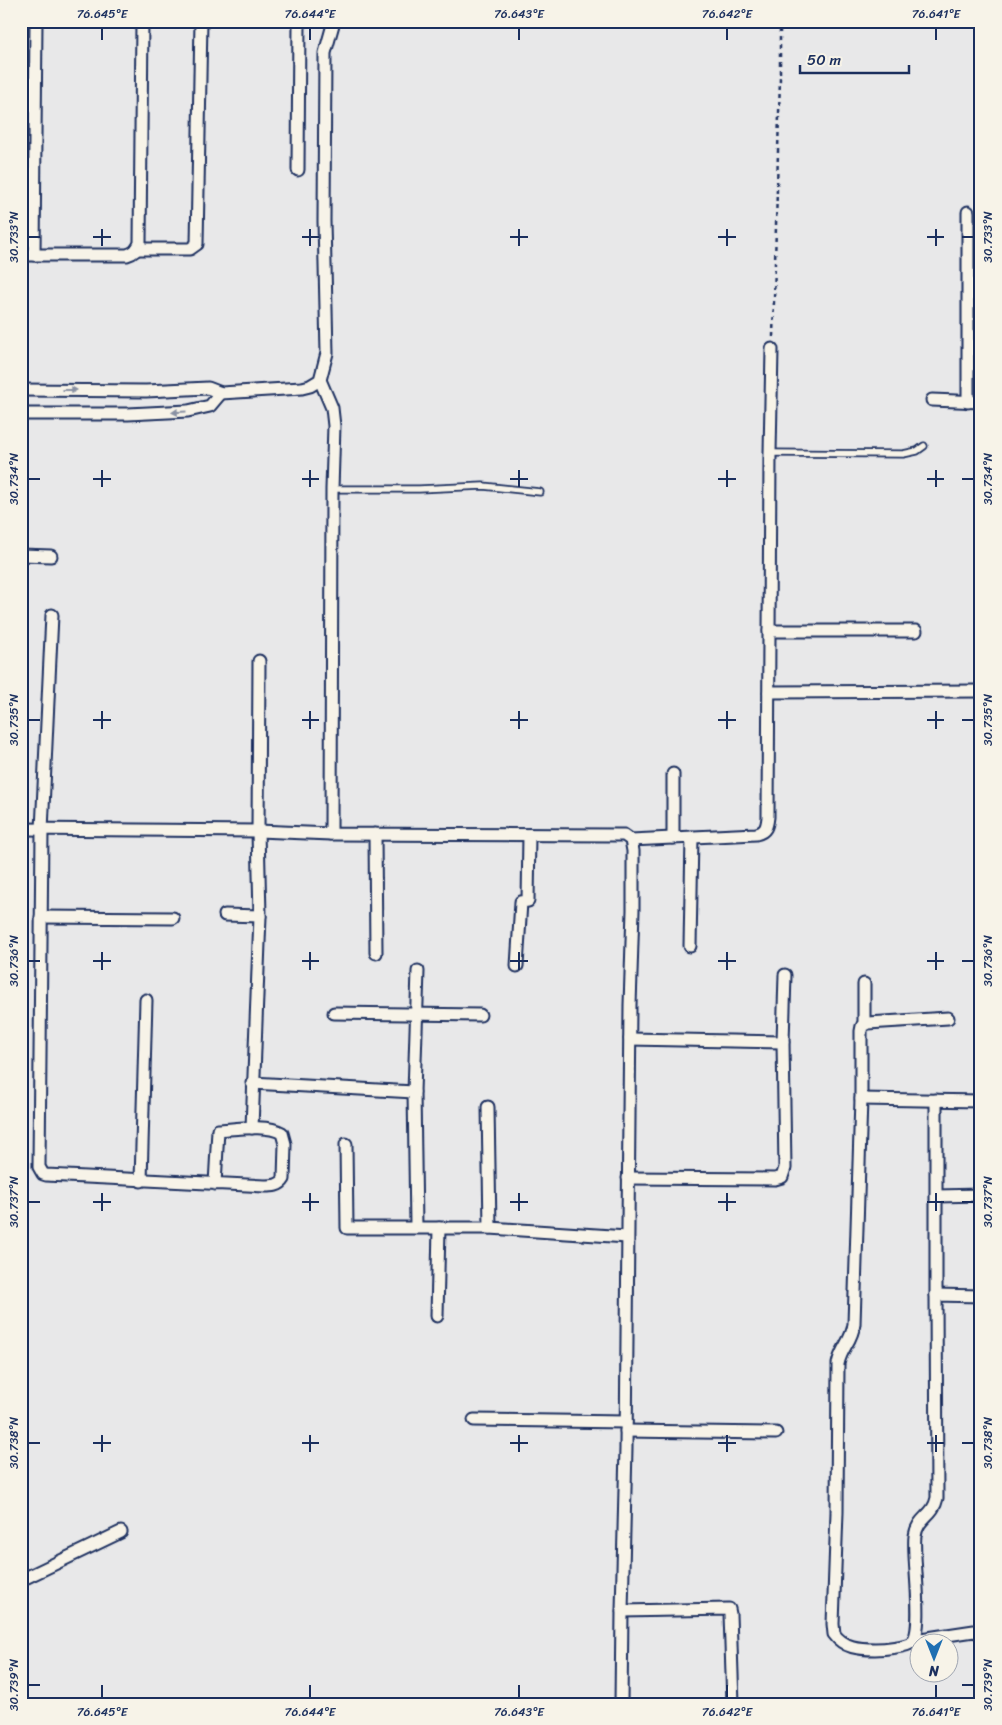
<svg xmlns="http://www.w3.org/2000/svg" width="1002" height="1725" font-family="Sriracha,sans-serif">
	<rect width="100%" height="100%" fill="#e8e8e9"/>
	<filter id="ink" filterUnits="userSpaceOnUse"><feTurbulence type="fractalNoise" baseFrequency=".02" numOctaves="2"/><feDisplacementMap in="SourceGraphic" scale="10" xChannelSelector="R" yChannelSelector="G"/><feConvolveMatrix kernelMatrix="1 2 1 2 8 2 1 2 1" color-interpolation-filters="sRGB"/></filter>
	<g filter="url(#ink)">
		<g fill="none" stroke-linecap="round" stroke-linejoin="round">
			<g stroke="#1b2f5e" stroke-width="9">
				<g id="lane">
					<path d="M770,453L903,454L917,451L924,446"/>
					<path d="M332,489H419L483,486L540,492"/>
				</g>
			</g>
			<g stroke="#1b2f5e" stroke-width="15">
				<g id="street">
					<path d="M298,170L299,21"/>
					<path d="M137,249H190L197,244L201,21"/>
					<path d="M21,255H127C134,253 137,250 140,243L142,21"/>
					<path d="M34,255L36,21"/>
					<path d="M320,380L332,408L334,426L332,489L331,834"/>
					<path d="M21,390L146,391L208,388L221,393L302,388L310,386L320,380L327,353L324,221L325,53L334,21"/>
					<path d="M932,400L981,402"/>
					<path d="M968,402V212"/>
					<path d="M21,414H128L188,411L210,406L221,393"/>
					<path d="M21,555L51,556"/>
					<path d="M52,615L42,830L39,1167L43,1174L46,1175L265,1186C272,1186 280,1186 284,1179L285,1144L282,1133C267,1124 236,1129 218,1130L215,1184"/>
					<path d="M769,631H916"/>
					<path d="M769,692L981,691"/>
					<path d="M673,774V838"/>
					<path d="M21,829L258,831L331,834L617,835H624L631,840L633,851V910L630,1005L626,1448L622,1611L621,1704"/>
					<path d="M375,834L376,953"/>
					<path d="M631,840L756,834C766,832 767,826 768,817L770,453L772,349"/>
					<path d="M225,915L260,916"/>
					<path d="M41,917L173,918"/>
					<path d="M690,946L692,837"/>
					<path d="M517,966L521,902L528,901L529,835"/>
					<path d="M864,984V1024"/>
					<path d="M334,1013L480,1015"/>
					<path d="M948,1018L868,1023L862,1026L861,1031V1099L854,1324C852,1341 841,1348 838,1364L837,1512L833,1624L834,1634C844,1648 859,1649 875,1649C883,1649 907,1647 912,1642C925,1629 912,1556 915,1536C918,1516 933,1517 937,1498L936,1295L981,1296"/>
					<path d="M630,1039L783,1042"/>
					<path d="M252,1083L414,1092"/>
					<path d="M861,1099L981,1101"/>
					<path d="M936,1100V1295"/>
					<path d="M488,1107L490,1228"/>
					<path d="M252,1128L260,916L258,831L259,661"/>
					<path d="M346,1144L347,1228H490L627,1237"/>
					<path d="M628,1178L775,1179L782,1177L785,1168L783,1042L785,975"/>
					<path d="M141,1181L146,1000"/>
					<path d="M937,1196L981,1195"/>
					<path d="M416,1227L414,1092L418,971"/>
					<path d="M437,1316L439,1228"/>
					<path d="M474,1420L626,1422"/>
					<path d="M626,1431L776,1433"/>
					<path d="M21,1580L121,1532"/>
					<path d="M622,1611L729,1609L730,1614L733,1704"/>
					<path d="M914,1640L974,1631L981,1634"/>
				</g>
			</g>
			<path stroke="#1b2f5e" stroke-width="2.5" stroke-dasharray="4 4" stroke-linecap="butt" d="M773,337L780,77V21"/>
			<use href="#lane" stroke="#f7f3e8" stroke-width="5.5"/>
			<use href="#street" stroke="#f7f3e8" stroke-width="11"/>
		</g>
		<defs><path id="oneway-solid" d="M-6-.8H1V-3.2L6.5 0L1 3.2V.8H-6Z" transform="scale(1.25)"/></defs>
		<g fill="#8991a3">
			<use href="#oneway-solid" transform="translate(70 390)"/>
			<use href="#oneway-solid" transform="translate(179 412) rotate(177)"/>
		</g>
	</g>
	<path fill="none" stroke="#1b2f5e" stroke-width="2" d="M102,28V40M310,28V40M519,28V40M727,28V40M936,28V40M102,229V246M310,229V246M519,229V246M727,229V246M936,229V246M28,237H40M93,237H111M302,237H319M510,237H528M718,237H736M927,237H944M962,237H974M102,470V487M310,470V487M519,470V487M727,470V487M936,470V487M28,479H40M93,479H111M302,479H319M510,479H528M718,479H736M927,479H944M962,479H974M102,711V729M310,711V729M519,711V729M727,711V729M936,711V729M28,720H40M93,720H111M302,720H319M510,720H528M718,720H736M927,720H944M962,720H974M102,952V970M310,952V970M519,952V970M727,952V970M936,952V970M28,961H40M93,961H111M302,961H319M510,961H528M718,961H736M927,961H944M962,961H974M102,1193V1211M310,1193V1211M519,1193V1211M727,1193V1211M936,1193V1211M28,1202H40M93,1202H111M302,1202H319M510,1202H528M718,1202H736M927,1202H944M962,1202H974M102,1435V1452M310,1435V1452M519,1435V1452M727,1435V1452M936,1435V1452M28,1443H40M93,1443H111M302,1443H319M510,1443H528M718,1443H736M927,1443H944M962,1443H974M28,1685H40M102,1685V1698M310,1685V1698M519,1685V1698M727,1685V1698M936,1685V1698M962,1685H974"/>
	<rect width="1002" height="1725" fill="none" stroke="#f7f3e8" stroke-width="55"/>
	<g transform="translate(934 1658) rotate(180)"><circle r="24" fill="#f7f3e8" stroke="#9fa5b1"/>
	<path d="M0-4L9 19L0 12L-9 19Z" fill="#1f6fb2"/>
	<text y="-8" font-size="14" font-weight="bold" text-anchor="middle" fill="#1b2f5e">N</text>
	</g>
	<path d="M800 65v8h109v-8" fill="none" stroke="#1b2f5e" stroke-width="2.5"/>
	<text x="807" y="65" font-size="15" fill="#1b2f5e" stroke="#f7f3e8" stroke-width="4" paint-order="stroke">50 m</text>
	<rect x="28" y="28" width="946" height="1670" fill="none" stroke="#1b2f5e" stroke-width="2"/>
	<g font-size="12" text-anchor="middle" fill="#1b2f5e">
		<text x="102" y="18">76.645°E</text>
		<text x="310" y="18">76.644°E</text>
		<text x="519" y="18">76.643°E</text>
		<text x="727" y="18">76.642°E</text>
		<text x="936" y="18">76.641°E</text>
		<text transform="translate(988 237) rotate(-90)" y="4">30.733°N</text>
		<text transform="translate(14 237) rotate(-90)" y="4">30.733°N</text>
		<text transform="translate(988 479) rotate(-90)" y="4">30.734°N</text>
		<text transform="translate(14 479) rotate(-90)" y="4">30.734°N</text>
		<text transform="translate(14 720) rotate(-90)" y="4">30.735°N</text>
		<text transform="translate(988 720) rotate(-90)" y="4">30.735°N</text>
		<text transform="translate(14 961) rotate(-90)" y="4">30.736°N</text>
		<text transform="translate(988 961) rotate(-90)" y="4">30.736°N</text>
		<text transform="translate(14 1202) rotate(-90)" y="4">30.737°N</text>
		<text transform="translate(988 1202) rotate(-90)" y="4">30.737°N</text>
		<text transform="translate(988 1443) rotate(-90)" y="4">30.738°N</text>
		<text transform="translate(14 1443) rotate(-90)" y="4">30.738°N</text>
		<text transform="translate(14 1685) rotate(-90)" y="4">30.739°N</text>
		<text transform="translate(988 1685) rotate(-90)" y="4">30.739°N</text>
		<text x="102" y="1716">76.645°E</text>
		<text x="310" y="1716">76.644°E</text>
		<text x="519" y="1716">76.643°E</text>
		<text x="727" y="1716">76.642°E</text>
		<text x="936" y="1716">76.641°E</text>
	</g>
</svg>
